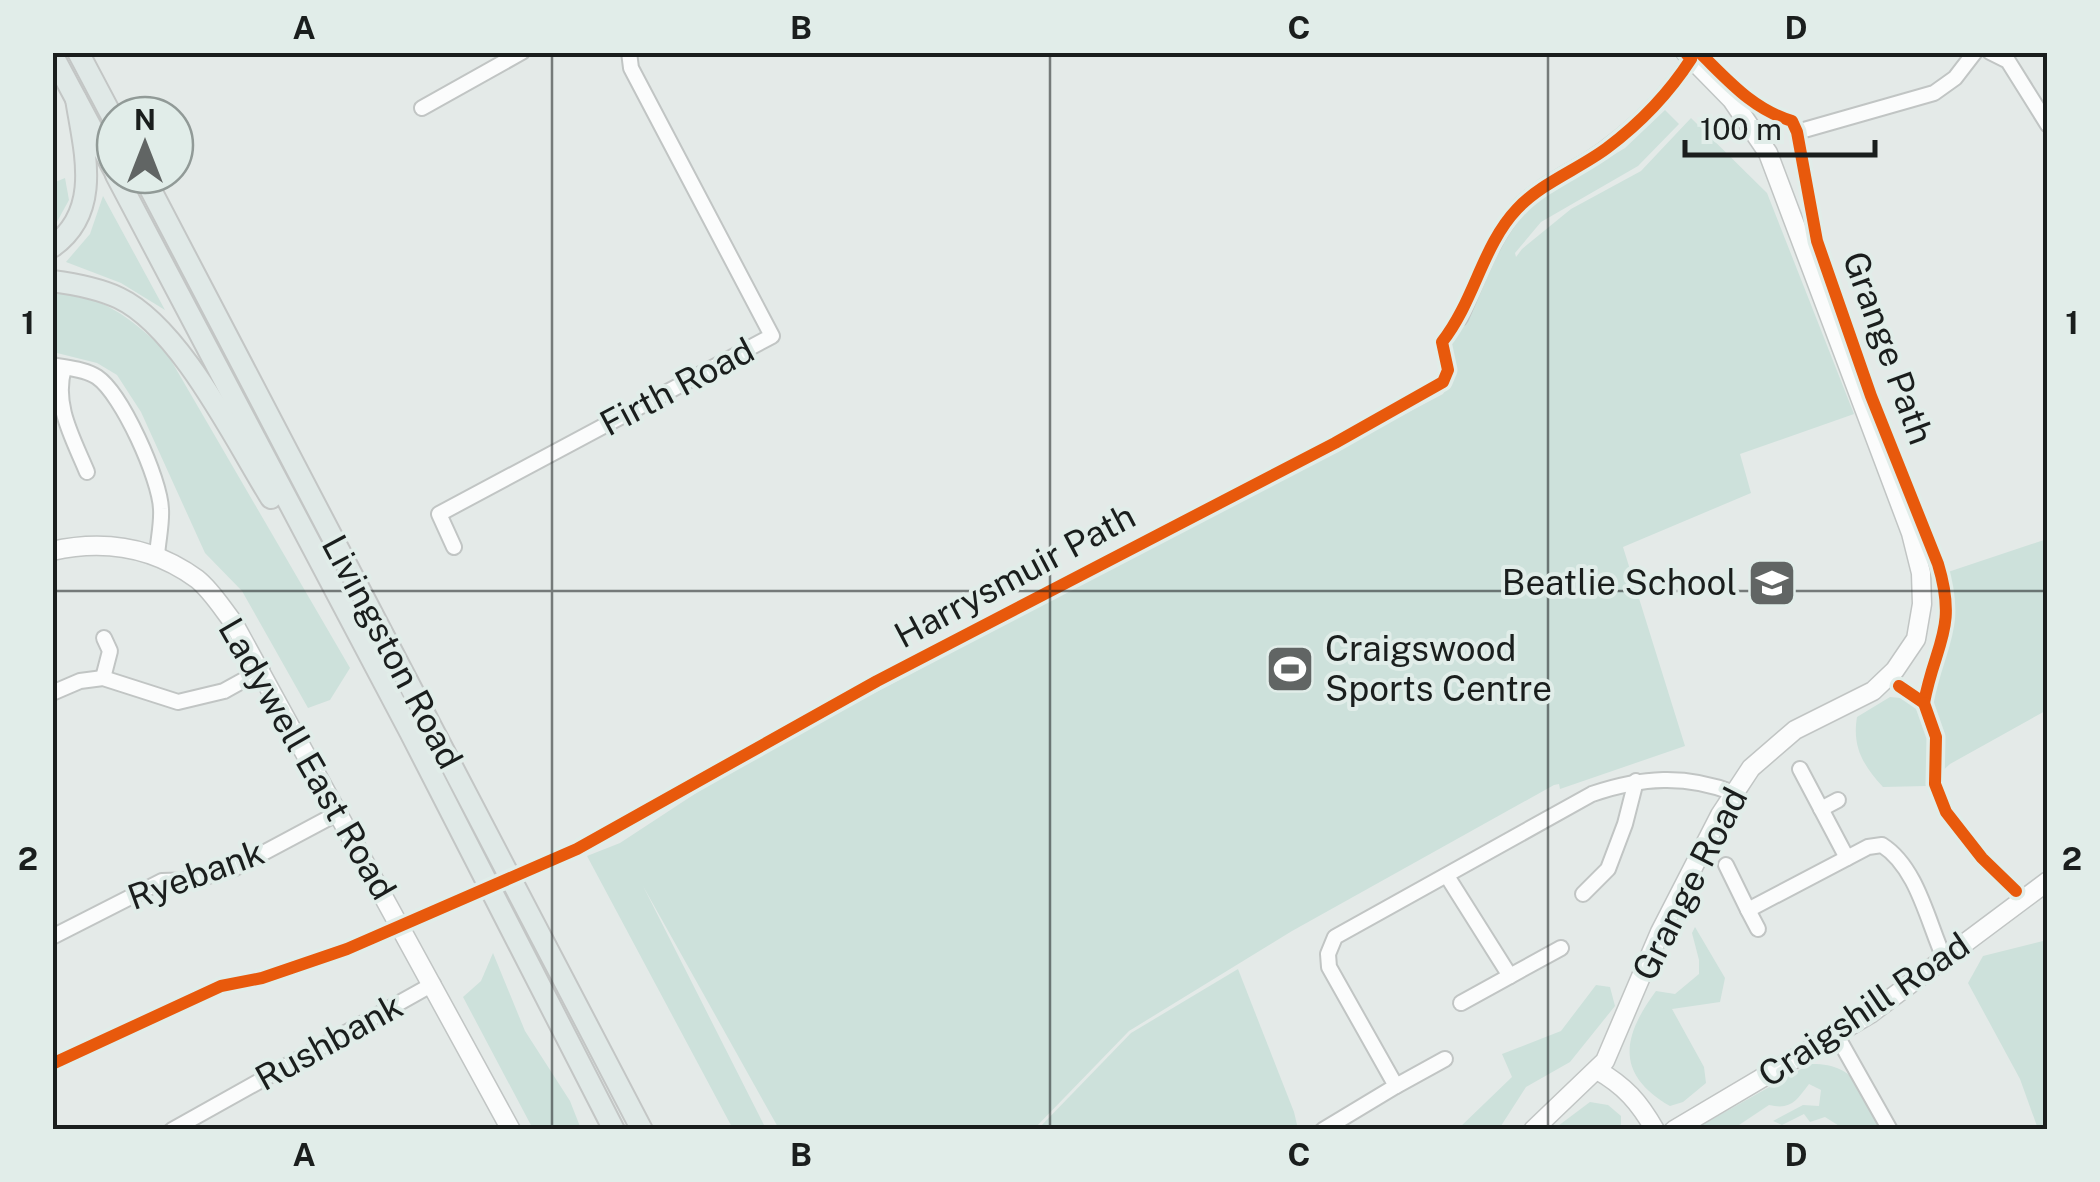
<svg xmlns="http://www.w3.org/2000/svg" width="2100" height="1182" font-family="'Public Sans',sans-serif">
	<rect width="100%" height="100%" fill="#e4eae8"/>
	<g fill="#cde1db">
		<path d="M1665,110L1679,124L1638,166L1541,222L1515,253L1516,257L1522,249L1571,209L1641,171L1691,118L1767,193L1854,414L1740,454L1751,493L1623,547L1685,746L1560,789L1559,784L1554,785L1292,931L1129,1031L1034,1129H779L643,886L766,1129H733L587,856L620,843L745,761L1443,394L1455,371L1448,343L1467,323L1499,245L1522,210L1625,148Z"/>
		<path d="M65,178L69,200L53,229V183Z"/>
		<path d="M103,196L165,310L121,283L66,262L90,234Z"/>
		<path d="M53,293C102,294 130,318 165,350L350,668L330,700L308,708L242,591L205,553L141,412L117,375L97,363L53,352Z"/>
		<path d="M2047,539V710L1950,764L1926,786L1883,787C1863,765 1852,747 1857,717L1890,697L1933,701L1955,617L1948,572Z"/>
		<path d="M1695,927L1725,978L1720,1002L1672,1009L1704,1067L1706,1083L1683,1102L1670,1106C1615,1074 1622,1037 1656,991L1675,994L1699,974V960L1692,933Z"/>
		<path d="M2047,940V1129H2038L2020,1079L1968,983L1983,956Z"/>
		<path d="M493,953L525,1031L570,1101L581,1129H533L463,997L481,981Z"/>
		<path d="M1238,969L1294,1112L1298,1129H1038L1131,1033Z"/>
		<path d="M1596,985L1610,987L1615,1006L1570,1062L1526,1087L1499,1129H1458L1512,1077L1502,1054L1561,1031Z"/>
		<path d="M1810,1064C1858,1063 1862,1093 1884,1129H1844L1825,1117L1810,1122L1804,1114L1782,1125L1773,1121L1803,1105L1819,1106L1821,1090L1809,1084C1796,1101 1791,1110 1769,1105L1733,1129L1693,1130Z"/>
		<path d="M1590,1102L1608,1105L1621,1116V1129H1554Z"/>
	</g>
	<g fill="none" stroke-linecap="round" stroke-linejoin="round">
		<g stroke="#c1c5c4" stroke-width="18">
			<g id="minor">
				<path d="M1990,52L2008,61L2048,125"/>
				<path d="M422,108L522,52"/>
				<path d="M1797,132L1934,93L1955,78L1975,52"/>
				<path d="M1460,318C1477,281 1490,240 1517,209C1540,183 1579,169 1606,148C1639,124 1669,93 1691,59"/>
				<path d="M52,365C67,368 85,369 97,377C122,394 160,479 161,509C162,524 158,540 157,556"/>
				<path d="M64,368C53,405 73,438 87,472"/>
				<path d="M454,547L439,514L772,336L631,68L629,52"/>
				<path d="M103,678L110,651L104,638"/>
				<path d="M52,693L80,681L103,678L178,702L224,691L262,670"/>
				<path d="M1800,769L1847,858"/>
				<path d="M1821,809L1838,800"/>
				<path d="M1726,865L1748,910L1868,847L1882,845C1918,868 1928,924 1945,960"/>
				<path d="M1447,876L1510,976L1461,1003"/>
				<path d="M1583,894L1608,869L1625,824L1636,781"/>
				<path d="M1748,910L1758,929"/>
				<path d="M52,937L162,881L194,880L235,868L340,812"/>
				<path d="M1510,976L1561,948"/>
				<path d="M1837,1036L1890,1130"/>
				<path d="M1396,1086L1445,1059"/>
				<path d="M172,1130L433,984"/>
				<path d="M1323,1130L1396,1086L1329,967L1328,954L1335,937L1592,794C1642,777 1685,774 1734,793"/>
			</g>
		</g>
		<g stroke="#c1c5c4" stroke-width="21">
			<g id="tertiary">
				<path d="M52,551C105,539 153,547 197,579C211,590 222,608 233,622L511,1130"/>
				<path d="M1597,1070C1625,1086 1639,1102 1655,1130"/>
				<path d="M1533,1130L1605,1061L1660,932L1720,815L1751,768L1795,730L1873,691L1895,670L1916,639L1922,604L1921,573L1911,533L1768,153L1732,100L1685,52"/>
				<path d="M1674,1130L1870,1014L2048,881"/>
			</g>
		</g>
		<g stroke="#c3c6c5" stroke-width="24">
			<g id="primary">
				<path d="M78,52L115,122"/>
				<path d="M52,54L115,172"/>
				<path d="M116,175L410,732L614,1130"/>
				<path d="M143,175L642,1130"/>
				<path d="M52,247C103,211 84,150 76,99"/>
				<path d="M52,281C75,284 98,288 119,298C180,327 235,440 271,498"/>
			</g>
		</g>
		<use href="#minor" stroke="#fbfcfc" stroke-width="14"/>
		<use href="#tertiary" stroke="#fbfcfc" stroke-width="18"/>
		<use href="#primary" stroke="#e0e9e7" stroke-width="20"/>
		<g stroke="#e1ede9" stroke-width="19">
			<g id="cycleway">
				<path d="M1699,52C1728,80 1752,109 1792,121L1797,132L1817,241L1871,396L1938,564C1958,630 1935,643 1924,703L1899,686"/>
				<path d="M1924,703L1936,737L1935,784L1946,812L1982,858L2016,891"/>
				<path d="M52,1064L221,986L262,978L347,949L577,849L877,681L1335,443L1443,382L1448,370L1442,342C1475,300 1482,246 1517,209C1541,183 1579,169 1607,148C1639,124 1669,93 1691,59L1685,52"/>
			</g>
		</g>
		<use href="#cycleway" stroke="#e8590c" stroke-width="12"/>
	</g>
	<path fill="none" stroke="#1a1e1d" stroke-width="2.5" stroke-opacity="0.55" d="M552,52V1130M1050,52V1130M1548,52V1130M52,591H2048"/>
	<defs>
		<g id="school-square" transform="scale(2.5)"><rect x="-9" y="-9" width="18" height="18" rx="4" fill="#616564" stroke="#e1ede9"/><path d="M0-5L7-2L0 1L-7-2ZM-4 1L0 2.5L4 1V4Q0 6-4 4Z" fill="#fff"/></g>
		<g id="stadium-square" transform="scale(2.5)"><rect x="-9" y="-9" width="18" height="18" rx="4" fill="#616564" stroke="#e1ede9"/><path d="M0-5a6.5 5 0 1 0 0 10a6.5 5 0 1 0 0-10ZM-3.5-1.8h7v3.6h-7Z" fill="#fff"/></g>
	</defs>
	<g fill-rule="evenodd">
		<use href="#school-square" x="1772" y="583"/>
		<use href="#stadium-square" x="1290" y="669"/>
	</g>
	<g text-anchor="middle" stroke-width="8" stroke-linejoin="round" paint-order="stroke">
		<g font-size="35" fill="#1a1e1d" stroke="#e1ede9">
			<text transform="translate(1888 348) rotate(70)" y="12">Grange Path</text>
			<text transform="translate(677 387) rotate(-28)" y="12">Firth Road</text>
			<text transform="translate(1015 576) rotate(-28)" y="12">Harrysmuir Path</text>
			<text transform="translate(392 652) rotate(62)" y="12">Livingston Road</text>
			<text transform="translate(307 759) rotate(60)" y="12">Ladywell East Road</text>
			<text transform="translate(196 875) rotate(-20)" y="12">Ryebank</text>
			<text transform="translate(1690 884) rotate(-63)" y="12">Grange Road</text>
			<text transform="translate(1864 1010) rotate(-34)" y="12">Craigshill Road</text>
			<text transform="translate(329 1042) rotate(-29)" y="12">Rushbank</text>
		</g>
		<g font-size="35" fill="#1a1e1d" stroke="#e1ede9" text-anchor="end">
			<text x="1737" y="595">Beatlie School</text>
			<text x="1325" y="661" text-anchor="start">Craigswood<tspan x="1325" dy="40">Sports Centre</tspan></text>
		</g>
	</g>
	<rect width="2100" height="1182" fill="none" stroke="#e1ede9" stroke-width="110"/>
	<g transform="translate(145 145)"><circle r="48" fill="#e1ede9" stroke="#919a97" stroke-width="2.5"/>
	<path d="M0-8L18 38L0 25L-18 38Z" fill="#616564"/>
	<text y="-15" font-size="28" font-weight="bold" text-anchor="middle" fill="#1a1e1d">N</text>
	</g>
	<path d="M1685 140v15h190v-15" fill="none" stroke="#1a1e1d" stroke-width="5"/>
	<text x="1700" y="140" font-size="30" fill="#1a1e1d" stroke="#e1ede9" stroke-width="8" paint-order="stroke">100 m</text>
	<rect x="55" y="55" width="1990" height="1072" fill="none" stroke="#1a1e1d" stroke-width="4"/>
	<g font-size="32" text-anchor="middle" font-weight="bold" fill="#1a1e1d">
		<text x="304" y="39">A</text>
		<text x="801" y="39">B</text>
		<text x="1299" y="39">C</text>
		<text x="1796" y="39">D</text>
		<text x="28" y="334">1</text>
		<text x="2072" y="334">1</text>
		<text x="28" y="870">2</text>
		<text x="2072" y="870">2</text>
		<text x="304" y="1166">A</text>
		<text x="801" y="1166">B</text>
		<text x="1299" y="1166">C</text>
		<text x="1796" y="1166">D</text>
	</g>
</svg>
